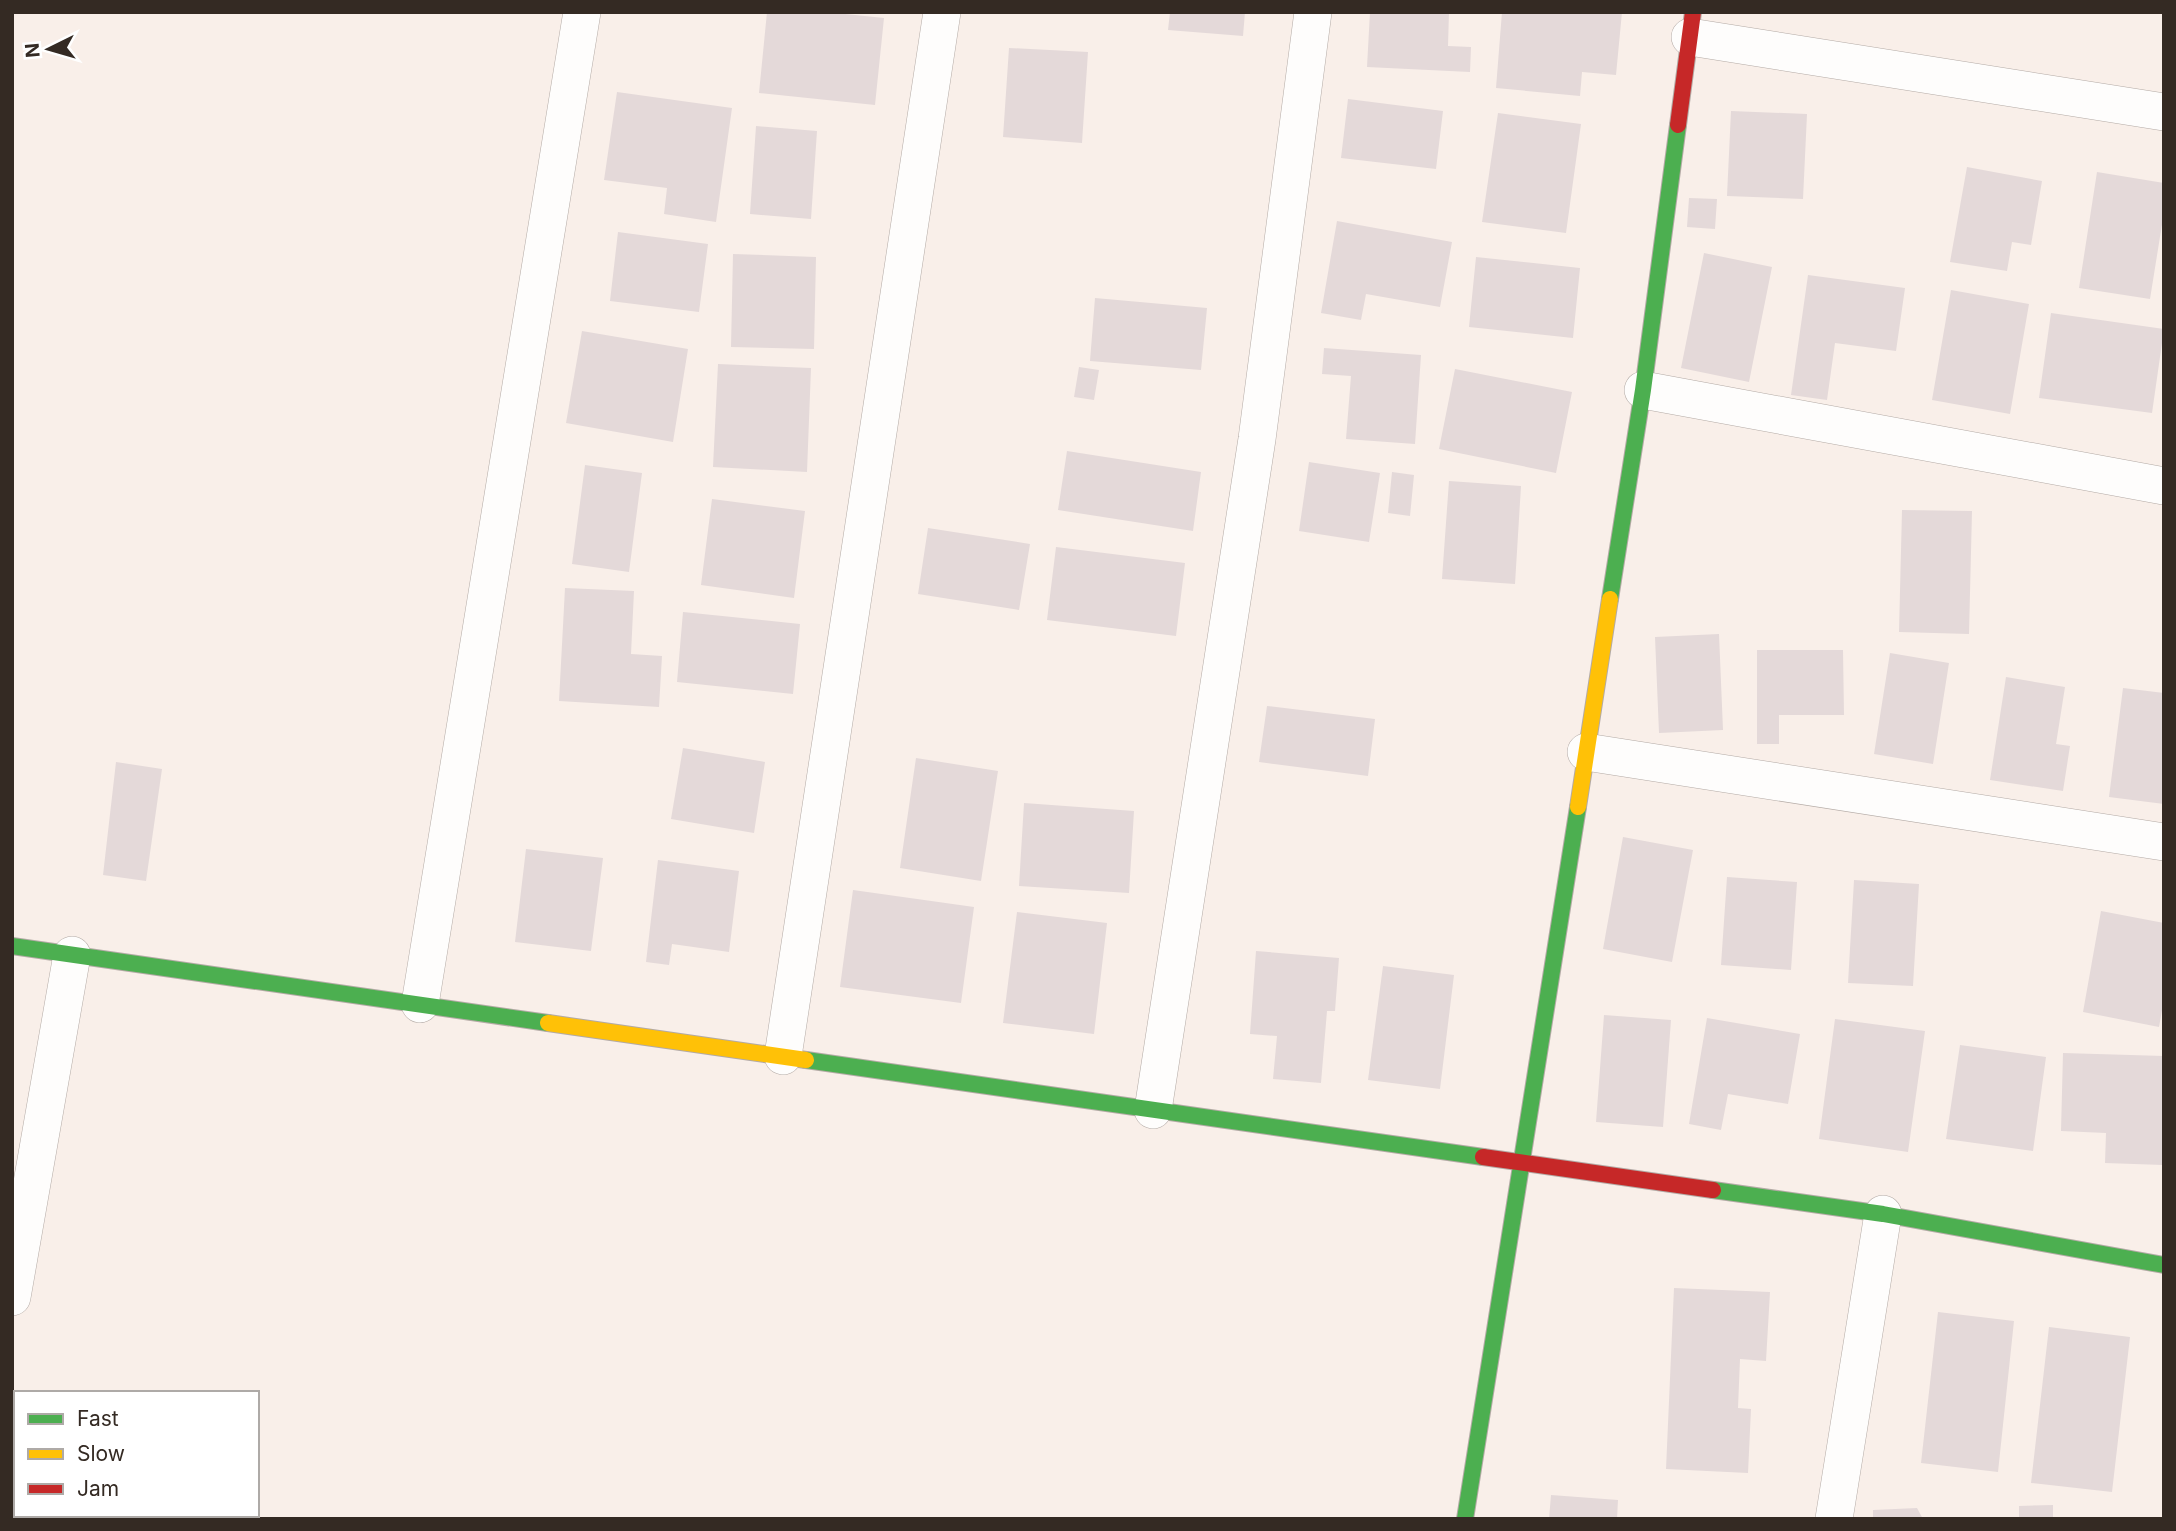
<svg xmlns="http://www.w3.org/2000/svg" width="2176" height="1531" viewBox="0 0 2176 1531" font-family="Inter,sans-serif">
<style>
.building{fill:#e4d9d9}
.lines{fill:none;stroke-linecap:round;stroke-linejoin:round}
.street-casing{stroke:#b3aaa5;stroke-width:38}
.fast-casing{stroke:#b3aaa5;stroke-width:18}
.slow-casing{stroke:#b3aaa5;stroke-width:18}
.jam-casing{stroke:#b3aaa5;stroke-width:18}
.street{stroke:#fefdfc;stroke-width:37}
.fast{stroke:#4caf50;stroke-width:16}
.slow{stroke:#ffc107;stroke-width:16}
.jam{stroke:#c62828;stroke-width:16}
</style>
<rect width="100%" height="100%" fill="#f9efe9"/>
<path class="building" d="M 767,12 L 826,12 L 884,18 L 875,105 L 759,93 Z
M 1170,12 L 1245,12 L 1243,36 L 1168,30 Z
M 1370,12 L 1449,12 L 1448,46 L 1471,47 L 1470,72 L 1367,67 Z
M 1502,12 L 1622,12 L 1616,75 L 1582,72 L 1580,96 L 1496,88 Z
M 1009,48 L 1088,52 L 1082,143 L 1003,137 Z
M 617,92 L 732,108 L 716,222 L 664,214 L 667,188 L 604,180 Z
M 1348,99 L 1443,111 L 1436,169 L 1341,158 Z
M 1731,111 L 1807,114 L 1803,199 L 1727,196 Z
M 1498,113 L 1581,124 L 1566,233 L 1482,222 Z
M 756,126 L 817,131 L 811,219 L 750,214 Z
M 1967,167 L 2042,181 L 2031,245 L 2012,242 L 2007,271 L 1950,262 Z
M 2097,172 L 2164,183 L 2164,212 L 2150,299 L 2079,288 Z
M 1689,198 L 1717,199 L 1715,229 L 1687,227 Z
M 1337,221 L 1452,242 L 1440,307 L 1366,294 L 1361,320 L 1321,313 Z
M 618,232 L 708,244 L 699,312 L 610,301 Z
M 1704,253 L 1772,267 L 1749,382 L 1681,368 Z
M 733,254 L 816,257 L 814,349 L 731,347 Z
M 1476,257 L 1580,268 L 1573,338 L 1469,327 Z
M 1808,275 L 1905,288 L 1896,351 L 1835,343 L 1827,400 L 1791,395 Z
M 1951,290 L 2029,304 L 2010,414 L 1932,400 Z
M 1095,298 L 1207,308 L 1201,370 L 1090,361 Z
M 2051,313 L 2164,329 L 2152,413 L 2039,398 Z
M 582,331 L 688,349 L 673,442 L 566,423 Z
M 1324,348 L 1421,355 L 1415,444 L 1346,439 L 1351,376 L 1322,374 Z
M 718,364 L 811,368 L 807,472 L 713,467 Z
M 1079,367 L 1099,370 L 1094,400 L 1074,397 Z
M 1455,369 L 1572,392 L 1556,473 L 1439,449 Z
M 1067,451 L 1201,472 L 1193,531 L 1058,510 Z
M 1309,462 L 1380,473 L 1369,542 L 1299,531 Z
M 585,465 L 642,473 L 629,572 L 572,564 Z
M 1392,472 L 1414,475 L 1410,516 L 1388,513 Z
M 1449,481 L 1521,486 L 1515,584 L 1442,579 Z
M 712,499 L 805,511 L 794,598 L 701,585 Z
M 1902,510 L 1972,511 L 1969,634 L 1899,632 Z
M 928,528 L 1030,544 L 1019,610 L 918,594 Z
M 1056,547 L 1185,563 L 1176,636 L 1047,620 Z
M 565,588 L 634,591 L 631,654 L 662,656 L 659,707 L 559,701 Z
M 683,612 L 800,624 L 793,694 L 677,682 Z
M 1719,634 L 1723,730 L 1659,733 L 1655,637 Z
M 1757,650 L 1843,650 L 1844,715 L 1779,715 L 1779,744 L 1757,744 Z
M 1890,653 L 1949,663 L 1933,764 L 1874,754 Z
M 2006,677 L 2065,687 L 2056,744 L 2070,746 L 2063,791 L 1990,780 Z
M 2123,688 L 2164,693 L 2164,804 L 2109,797 Z
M 1267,706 L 1375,719 L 1368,776 L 1259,762 Z
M 683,748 L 765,762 L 754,833 L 671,819 Z
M 916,758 L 998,771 L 981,881 L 900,868 Z
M 116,762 L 162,769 L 146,881 L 103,875 Z
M 1024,803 L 1134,811 L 1129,893 L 1019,886 Z
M 1623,837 L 1693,850 L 1672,962 L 1603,949 Z
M 526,849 L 603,858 L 591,951 L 515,942 Z
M 658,860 L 739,871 L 729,952 L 672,944 L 669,965 L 646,962 Z
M 1727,877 L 1797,882 L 1791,970 L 1721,965 Z
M 1854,880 L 1919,884 L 1913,986 L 1848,983 Z
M 853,890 L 974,907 L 961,1003 L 840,987 Z
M 2101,911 L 2164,923 L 2164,999 L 2159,1027 L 2083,1012 Z
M 1017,912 L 1107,923 L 1094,1034 L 1003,1023 Z
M 1256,951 L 1339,958 L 1335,1011 L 1327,1011 L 1321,1083 L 1273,1079 L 1277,1036 L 1250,1034 Z
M 1383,966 L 1454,975 L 1440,1089 L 1368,1080 Z
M 1604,1015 L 1671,1020 L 1663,1127 L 1596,1122 Z
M 1707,1018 L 1800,1034 L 1788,1104 L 1728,1094 L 1721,1130 L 1689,1124 Z
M 1835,1019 L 1925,1031 L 1908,1152 L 1819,1139 Z
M 1960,1045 L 2046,1057 L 2033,1151 L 1946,1139 Z
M 2063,1053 L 2164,1056 L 2163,1165 L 2105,1163 L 2106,1133 L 2061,1131 Z
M 1674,1288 L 1770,1292 L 1766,1361 L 1740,1359 L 1738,1408 L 1751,1409 L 1748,1473 L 1666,1469 Z
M 1938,1312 L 2014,1321 L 1998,1472 L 1921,1463 Z
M 2049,1327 L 2130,1337 L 2112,1492 L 2031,1483 Z
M 1551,1495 L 1618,1500 L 1617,1519 L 1549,1519 Z
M 2053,1505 L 2053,1519 L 2019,1519 L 2019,1506 Z
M 1917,1508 L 1923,1519 L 1873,1519 L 1873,1510 Z"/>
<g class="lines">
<defs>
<path id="street" d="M 1690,37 L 2164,112
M 1643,390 L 2164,486
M 1586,752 L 2164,842
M 420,1004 L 582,12
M 783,1056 L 942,12
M 1153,1110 L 1257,439 L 1313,12
M 12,1297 L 72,955
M 1834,1519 L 1883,1214"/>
<path id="fast" d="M 1610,599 L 1643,390 L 1678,125
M 12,946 L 548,1023
M 806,1060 L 1483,1157
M 1713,1190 L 1883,1214 L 2164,1265
M 1465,1519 L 1578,807"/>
<path id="slow" d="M 1578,807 L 1610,599
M 548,1023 L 806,1060"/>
<path id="jam" d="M 1678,125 L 1693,12
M 1483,1157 L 1713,1190"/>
</defs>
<use href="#street" class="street-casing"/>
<use href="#fast" class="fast-casing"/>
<use href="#slow" class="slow-casing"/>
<use href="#jam" class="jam-casing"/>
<use href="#street" class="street"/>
<use href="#fast" class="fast"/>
<use href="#slow" class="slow"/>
<use href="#jam" class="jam"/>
</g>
<rect width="2176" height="1531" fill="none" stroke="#342a23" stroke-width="28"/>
<rect x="14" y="1391" width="245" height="126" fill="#ffffff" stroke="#aeaaa7" stroke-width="2"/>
<rect x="28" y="1414" width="35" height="10" fill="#4caf50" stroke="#aeaaa7" stroke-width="2"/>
<text x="77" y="1426" font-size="21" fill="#342a23">Fast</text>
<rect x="28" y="1449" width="35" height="10" fill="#ffc107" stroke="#aeaaa7" stroke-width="2"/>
<text x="77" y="1461" font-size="21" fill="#342a23">Slow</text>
<rect x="28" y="1484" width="35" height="10" fill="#c62828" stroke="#aeaaa7" stroke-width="2"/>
<text x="77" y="1496" font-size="21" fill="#342a23">Jam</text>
<g transform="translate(49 49) rotate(265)" stroke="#ffffff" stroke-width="5" paint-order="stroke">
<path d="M0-5L12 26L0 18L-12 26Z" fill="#342a23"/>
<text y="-10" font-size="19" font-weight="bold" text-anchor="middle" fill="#342a23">N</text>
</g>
</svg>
